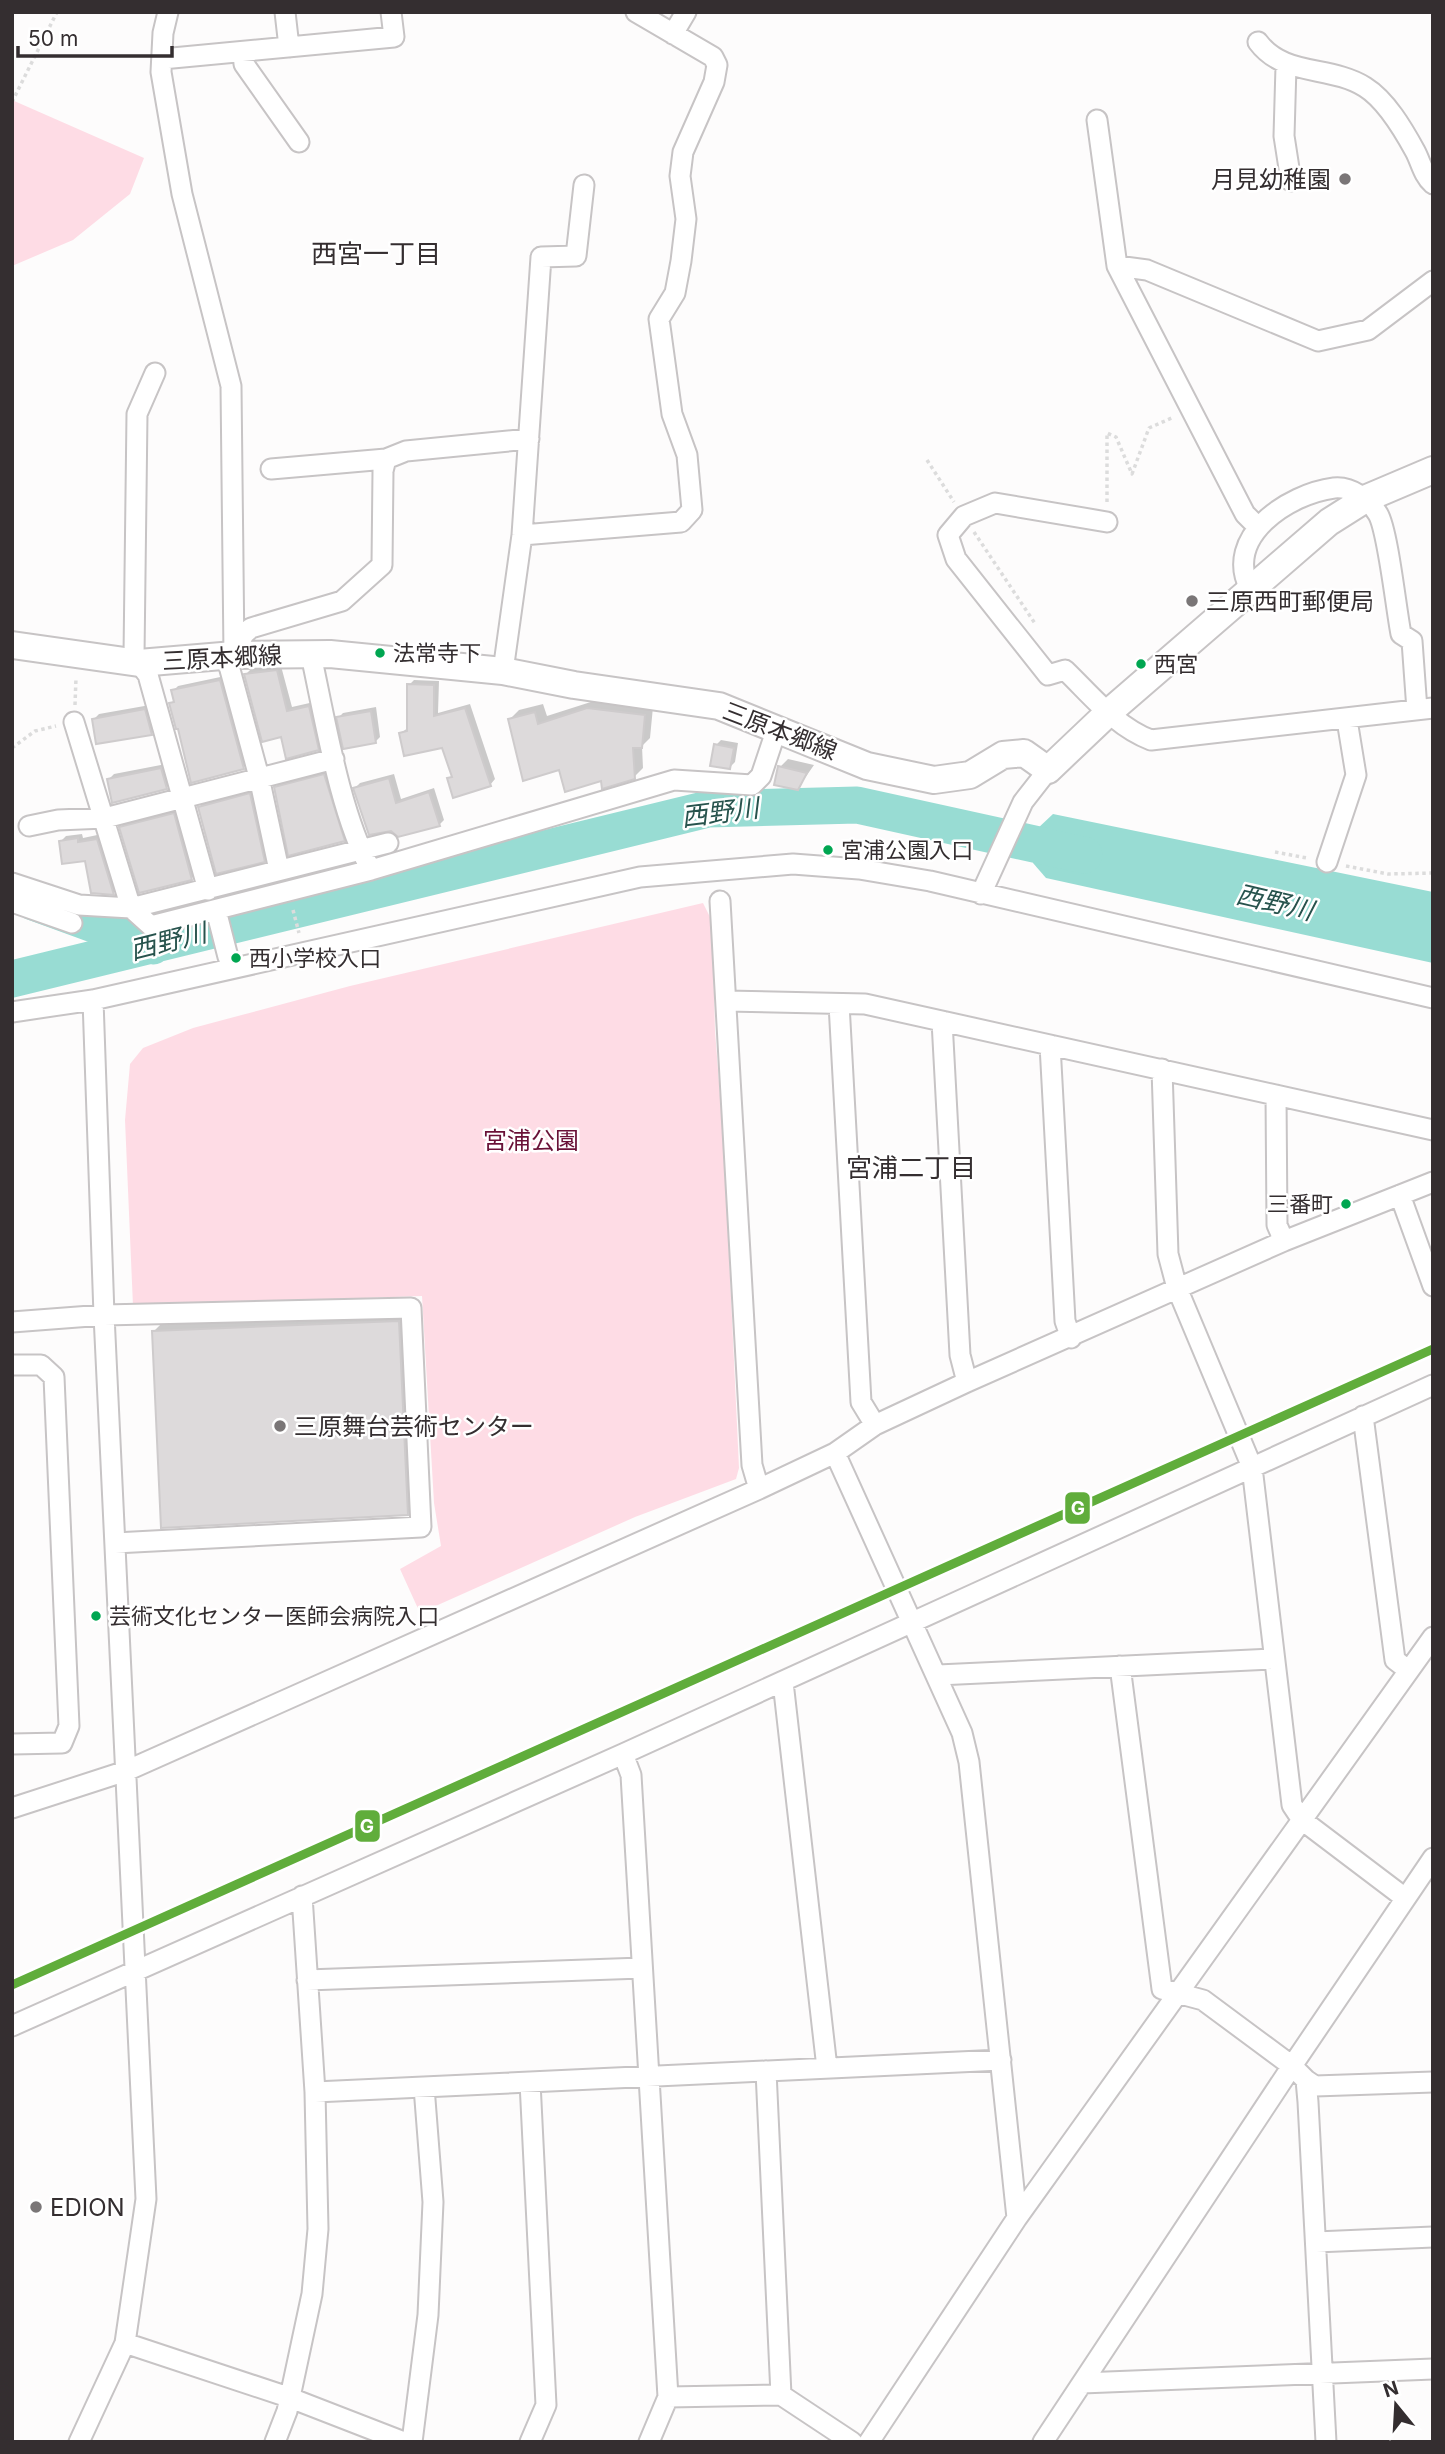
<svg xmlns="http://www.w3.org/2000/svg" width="1445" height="2454" viewBox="0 0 1445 2454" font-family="Inter,'Noto Sans JP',sans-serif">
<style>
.green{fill:#fedce5}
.water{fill:#98dcd3}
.shadow{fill:#0003}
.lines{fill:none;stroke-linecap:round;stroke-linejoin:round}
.river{stroke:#98dcd3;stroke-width:37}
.building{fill:#dddadb;stroke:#cecbcc;stroke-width:2}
.minor-casing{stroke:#c7c4c5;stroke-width:23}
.major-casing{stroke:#c7c4c5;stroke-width:30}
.path{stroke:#dcdcdc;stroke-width:3.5;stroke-dasharray:3.5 3.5;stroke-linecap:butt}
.minor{stroke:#fff;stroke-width:19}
.major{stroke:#fff;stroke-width:26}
.rail-1-casing{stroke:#fff;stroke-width:14}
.rail-1{stroke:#60ad3b;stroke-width:9}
.poi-dot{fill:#7a7677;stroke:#fff;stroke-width:2.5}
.bus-dot{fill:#00a651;stroke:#fff;stroke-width:2.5}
.labels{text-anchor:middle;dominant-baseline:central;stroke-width:5;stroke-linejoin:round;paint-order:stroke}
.bus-label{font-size:22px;fill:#342e30;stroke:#fff;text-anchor:start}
.poi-label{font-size:24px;fill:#342e30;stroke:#fff;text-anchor:start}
.street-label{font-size:24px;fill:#342e30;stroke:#fff}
.park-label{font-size:24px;fill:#691137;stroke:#fff}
.neighbourhood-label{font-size:26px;fill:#342e30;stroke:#fff}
.water-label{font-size:26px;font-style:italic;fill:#27534d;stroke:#fff}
.line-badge{stroke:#fff;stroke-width:2.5}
.badge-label{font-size:19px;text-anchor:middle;font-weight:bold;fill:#fff}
</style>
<rect width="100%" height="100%" fill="#fdfcfc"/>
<path class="green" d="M 12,100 L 144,158 L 130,194 L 73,240 L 12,266 Z
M 703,903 L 712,921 L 715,1031 L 724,1147 L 739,1468 L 736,1479 L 635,1517 L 420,1613 L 400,1569 L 441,1546 L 434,1503 L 422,1296 L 133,1306 L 125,1120 L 130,1064 L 143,1048 L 193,1028 L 350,986 Z"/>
<path class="water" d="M 1053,814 L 1433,892 L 1433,963 L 1046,878 L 1033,863 L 1036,830 Z"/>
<path class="shadow" d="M 281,666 L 292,707 L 314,702 L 323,744 L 318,749 L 282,735 L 263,740 L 246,674 L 251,669 Z
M 225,676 L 248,763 L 243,768 L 180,727 L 171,704 L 175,699 L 173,691 L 178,686 Z
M 414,680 L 439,681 L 438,713 L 470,704 L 495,779 L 490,785 L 449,779 L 453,775 L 443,746 L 401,733 L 409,727 L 409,685 Z
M 597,700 L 653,707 L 650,738 L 642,746 L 643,768 L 634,777 L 602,779 L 560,768 L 510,719 L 519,710 L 543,704 L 547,716 Z
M 150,705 L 156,728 L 151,733 L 93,720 L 99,714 Z
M 376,707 L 380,737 L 375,742 L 338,718 L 343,713 Z
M 721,740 L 738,743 L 735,762 L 730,767 L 716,745 Z
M 788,759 L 814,765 L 798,788 L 780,767 Z
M 166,764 L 171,783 L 166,788 L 109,779 L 114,774 Z
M 329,770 L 349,835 L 344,840 L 276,788 L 281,783 Z
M 394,774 L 401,799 L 434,788 L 444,820 L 439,825 L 398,835 L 386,829 L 355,788 L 360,783 Z
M 255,789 L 269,855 L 264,860 L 199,807 L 205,802 Z
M 179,809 L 197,873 L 192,878 L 140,891 L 121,828 L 126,822 Z
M 82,834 L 83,838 L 102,834 L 118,888 L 113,893 L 93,892 L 86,859 L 60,842 L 66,836 Z
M 410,1310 L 419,1503 L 407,1514 L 153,1332 L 164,1321 Z"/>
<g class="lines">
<path class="river" d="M 33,902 L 153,946
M 12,979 L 708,809 L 857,805 L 1084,855"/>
</g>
<path class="building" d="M 277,670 L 287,711 L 309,706 L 319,750 L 286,759 L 281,737 L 262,742 L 244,674 Z
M 220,680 L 244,769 L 191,783 L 178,729 L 176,729 L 169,703 L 174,702 L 171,690 Z
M 407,684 L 434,685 L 434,716 L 465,708 L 491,786 L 453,798 L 447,778 L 452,777 L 442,748 L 404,756 L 399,733 L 407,731 Z
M 587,708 L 645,715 L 642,748 L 633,748 L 635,779 L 602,789 L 601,781 L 565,792 L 559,770 L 523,781 L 508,719 L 535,712 L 538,724 Z
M 145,709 L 152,735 L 96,744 L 92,719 Z
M 371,711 L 376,743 L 343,749 L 336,717 Z
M 714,744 L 734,748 L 730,769 L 710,766 Z
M 778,766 L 807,773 L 798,790 L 774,785 Z
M 161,768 L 167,789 L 112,803 L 107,779 Z
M 324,774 L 345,841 L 288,856 L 274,787 Z
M 389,778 L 396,803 L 429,792 L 440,826 L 398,837 L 391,831 L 369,835 L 353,788 Z
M 250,793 L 265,862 L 216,874 L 198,807 Z
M 174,813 L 192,880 L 139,893 L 119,827 Z
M 78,838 L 78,842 L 97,839 L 114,895 L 91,893 L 85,861 L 62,864 L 59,841 Z
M 399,1321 L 408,1515 L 161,1528 L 152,1331 Z"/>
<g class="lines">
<defs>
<path id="minor" d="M 168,12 L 163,33 L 161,72 L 182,194 L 231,386 L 234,655
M 285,12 L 289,47
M 673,34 L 686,12
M 1258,42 C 1284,77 1330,65 1365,87 C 1386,100 1403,129 1415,151 C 1421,162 1423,175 1433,184
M 243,52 L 244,64 L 299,142
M 162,59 L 394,37 L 391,12
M 1286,66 L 1284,136 L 1291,181
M 1097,120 L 1117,266 L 1245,514 L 1257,526
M 1117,266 L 1147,270 L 1318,341 L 1368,330 L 1433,281
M 155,373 L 137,414 L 134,656 L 148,675 L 208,890
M 271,469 L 386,459 L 406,451 L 529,439
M 1107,522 L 995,503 L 964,516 L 948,535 L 956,559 L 1048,675 L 1065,670 C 1091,695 1116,727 1151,740 L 1433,708
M 522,535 L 681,522 L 692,510 L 687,455 L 672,414 L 659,319 L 675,293 L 681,261 L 686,219 L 680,176 L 683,152 L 714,82 L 717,65 L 713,57 L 636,12
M 1250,589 C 1223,537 1288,494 1334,488 C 1351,486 1370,500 1378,514 C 1388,531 1396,609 1401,634 L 1412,641 L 1417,710
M 311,655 C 325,719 340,814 371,870 L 674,780 L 752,785 L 761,776 L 777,728
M 503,671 L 522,535 L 541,257 L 576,256 L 584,185
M 74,722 L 131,908 L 151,926 L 371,870
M 29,826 L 58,820 L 105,818 L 334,759
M 1327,862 L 1356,775 L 1347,720
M 279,870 L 259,777 L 229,666 L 244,634 L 251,628 L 342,601 L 382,565 L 383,471 L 386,459
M 12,883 L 79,905 L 131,908 L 388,843
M 981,894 L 1023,802 L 1048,770
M 720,901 L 752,1465 L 759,1489
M 12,902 L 72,923
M 216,910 L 228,957
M 726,1001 L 865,1004 L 1433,1130
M 839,1004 L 861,1402 L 875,1425
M 12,1012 L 93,1000 L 640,877 L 793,864 L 859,869 L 930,881 L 1433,998
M 942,1021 L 960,1355 L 967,1382
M 1050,1045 L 1065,1321 L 1071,1338
M 1162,1069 L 1168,1254 L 1177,1288 L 1252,1467 L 1292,1805 L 1302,1820 L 1405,1898
M 1276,1095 L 1277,1225 L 1284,1241
M 1400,1195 L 1433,1286
M 12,1322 L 104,1315 L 411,1308 L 421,1527 L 115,1543
M 12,1365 L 41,1365 L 54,1377 L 69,1726 L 62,1743 L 12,1744
M 1363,1416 L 1395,1660 L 1408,1670
M 835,1453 L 962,1733 L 969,1762 L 1017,2218
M 938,1675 L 1274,1659
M 783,1682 L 827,2068
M 623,1754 L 631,1775 L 668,2397 L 649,2442
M 12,1808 L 126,1771 L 759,1489 L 835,1453 L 875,1425 L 967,1382 L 1284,1241 L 1433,1182
M 307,1980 L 642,1968
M 12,2026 L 623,1754 L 1433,1385
M 766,2071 L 781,2395
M 1306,2080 L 1315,2086 L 1433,2082
M 530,2082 L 546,2405 L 530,2442
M 315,2092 L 1001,2060
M 1316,2242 L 1433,2237
M 125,2343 L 288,2397 L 404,2442
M 1082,2383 L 1433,2369
M 668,2397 L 781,2395 L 852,2442
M 79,2442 L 125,2343 L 146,2199 L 104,1315 L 93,1000
M 275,2442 L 287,2411 L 312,2294 L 318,2229 L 315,2092 L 302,1896
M 412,2442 L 428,2315 L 433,2202 L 424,2087
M 869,2442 L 1017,2218 L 1433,1637
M 1043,2442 L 1292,2066 L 1203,2000 L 1162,1989 L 1120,1666
M 1326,2442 L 1308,2102 L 1306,2080 L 1292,2066 L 1433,1858"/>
<path id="major" d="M 12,645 L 139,663 L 234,655 L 330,654 L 503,671 L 574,685 L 719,706 L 867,766 L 934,780 L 970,775 L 1003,755 L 1024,753 L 1048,770 L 1108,713 L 1329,522 L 1367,498 L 1433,470"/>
</defs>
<use href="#minor" class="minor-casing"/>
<use href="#major" class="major-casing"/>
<path class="path" d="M 12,102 L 57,12
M 927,460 L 954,502
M 1107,502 L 1107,433 L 1116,437 L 1132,474 L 1149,428 L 1174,417
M 974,532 L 1036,625
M 75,705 L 76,678
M 12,748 L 35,731 L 56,726
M 1275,852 L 1307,858
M 1346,866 L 1388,874 L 1433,873
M 293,910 L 299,933"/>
<use href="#minor" class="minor"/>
<use href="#major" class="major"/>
<defs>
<path id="rail-1" d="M 12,1985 L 1433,1349"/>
</defs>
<use href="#rail-1" class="rail-1-casing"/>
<use href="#rail-1" class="rail-1"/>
</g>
<g class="poi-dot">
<circle cx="1345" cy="179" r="7"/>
<circle cx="1192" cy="601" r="7"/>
<circle cx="280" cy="1426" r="7"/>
<circle cx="36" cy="2207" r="7"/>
</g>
<g class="bus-dot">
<circle cx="380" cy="653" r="6"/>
<circle cx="1141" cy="664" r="6"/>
<circle cx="828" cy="850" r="6"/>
<circle cx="236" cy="958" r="6"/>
<circle cx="1346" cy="1204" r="6"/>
<circle cx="96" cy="1616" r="6"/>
</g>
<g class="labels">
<g class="bus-label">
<text x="393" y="653">法常寺下</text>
<text x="1154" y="664">西宮</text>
<text x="841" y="850">宮浦公園入口</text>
<text x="249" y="958">西小学校入口</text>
<text x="1333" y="1204" text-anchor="end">三番町</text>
<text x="109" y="1616">芸術文化センター医師会病院入口</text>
</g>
<g class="poi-label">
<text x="1331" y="179" text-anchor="end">月見幼稚園</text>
<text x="1206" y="601">三原西町郵便局</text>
<text x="294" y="1426">三原舞台芸術センター</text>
<text x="50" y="2207">EDION</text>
</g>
<g class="street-label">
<text transform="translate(222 658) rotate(-3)">三原本郷線</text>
<text transform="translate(780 731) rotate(21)">三原本郷線</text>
</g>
<g class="park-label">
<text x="531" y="1140">宮浦公園</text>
</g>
<g class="neighbourhood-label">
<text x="376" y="253">西宮一丁目</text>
<text x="911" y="1167">宮浦二丁目</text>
</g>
<g class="water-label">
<text transform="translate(720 812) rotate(-7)">西野川</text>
<text transform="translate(1275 902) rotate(13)">西野川</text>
<text transform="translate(168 941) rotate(-14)">西野川</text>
</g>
</g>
<g class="line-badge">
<rect x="1064" y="1491" width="27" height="34" rx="7" fill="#60ad3b"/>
<rect x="354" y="1809" width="27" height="34" rx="7" fill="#60ad3b"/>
</g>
<g class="badge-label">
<text x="1078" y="1515">G</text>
<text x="367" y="1833">G</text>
</g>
<rect width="1445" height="2454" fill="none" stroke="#342e30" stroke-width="28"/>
<g transform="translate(1396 2405) rotate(342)" stroke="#ffffff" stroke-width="5" paint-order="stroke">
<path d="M0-5L12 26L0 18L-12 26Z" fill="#342e30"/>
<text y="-10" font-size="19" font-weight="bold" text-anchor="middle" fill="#342e30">N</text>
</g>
<path d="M18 46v10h154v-10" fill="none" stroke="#342e30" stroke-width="3.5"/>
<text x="28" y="46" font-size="21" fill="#342e30" stroke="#ffffff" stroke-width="5" paint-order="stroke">50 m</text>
</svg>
